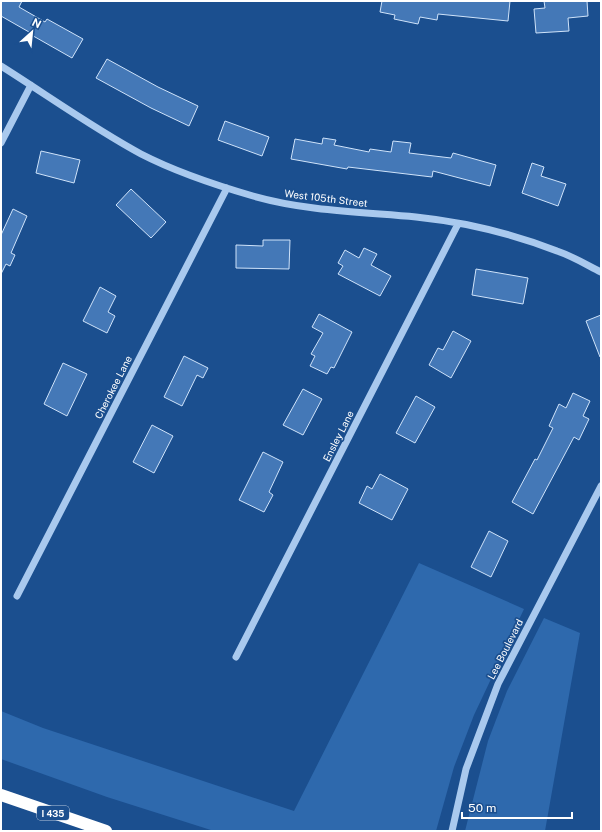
<svg xmlns="http://www.w3.org/2000/svg" width="602" height="832" viewBox="0 0 602 832" font-family="'Public Sans',sans-serif">
<style>
.green{fill:#2e69ad}
.building{fill:#4478b7;stroke:#cfe3fa}
.lines{fill:none;stroke-linecap:round;stroke-linejoin:round}
.minor{stroke:#a9c9ee;stroke-width:7}
.highway{stroke:#fff;stroke-width:12}
.labels{text-anchor:middle;dominant-baseline:central;stroke-width:3.5;stroke-linejoin:round;paint-order:stroke}
.shield{fill:#1b4f8f;stroke:#bbcadd;stroke-width:1}
.shield-label{font-size:9px;font-weight:bold;fill:#fff}
.street-label{font-size:10px;fill:#fff;stroke:#1b4f8f}
</style>
<rect width="100%" height="100%" fill="#1b4f8f"/>
<path class="green" d="M 419,563 L 524,609 L 474,715 L 454,767 L 436,831 L 214,831 L 107,797 L 1,759 L 1,711 L 43,728 L 294,811 Z
M 544,618 L 580,633 L 545,831 L 465,831 L 488,741 L 507,691 Z"/>
<path class="building" d="M 1,1 L 22,1 L 19,7 L 45,22 L 47,19 L 83,39 L 72,58 L 28,33 L 29,32 L 1,16 Z
M 382,1 L 510,1 L 508,21 L 438,14 L 437,20 L 420,17 L 418,24 L 394,19 L 395,15 L 380,12 Z
M 544,1 L 587,1 L 588,16 L 568,18 L 569,31 L 536,33 L 534,9 L 545,8 Z
M 107,59 L 158,87 L 198,106 L 189,126 L 151,108 L 96,78 Z
M 225,121 L 269,137 L 262,156 L 218,140 Z
M 323,138 L 336,140 L 334,145 L 369,152 L 370,149 L 391,152 L 393,141 L 411,143 L 409,153 L 451,158 L 453,153 L 496,165 L 490,186 L 433,171 L 432,177 L 348,167 L 347,169 L 291,159 L 295,139 L 322,144 Z
M 41,151 L 80,160 L 74,183 L 36,173 Z
M 532,163 L 544,167 L 541,176 L 566,184 L 558,206 L 522,193 Z
M 131,189 L 166,222 L 151,238 L 116,205 Z
M 13,209 L 27,216 L 11,253 L 15,255 L 10,266 L 6,264 L 1,274 L 1,235 Z
M 263,240 L 290,240 L 289,269 L 236,268 L 236,245 L 263,246 Z
M 364,248 L 377,254 L 371,265 L 391,276 L 380,296 L 338,274 L 343,266 L 338,263 L 345,250 L 359,258 Z
M 476,269 L 528,278 L 523,304 L 472,295 Z
M 100,287 L 116,296 L 108,312 L 115,316 L 107,333 L 83,321 Z
M 319,314 L 352,332 L 334,368 L 331,367 L 327,374 L 310,366 L 315,356 L 311,354 L 323,333 L 312,327 Z
M 601,315 L 601,357 L 600,357 L 586,321 Z
M 453,331 L 471,341 L 451,378 L 429,365 L 438,348 L 443,350 Z
M 184,356 L 208,368 L 203,378 L 197,375 L 182,406 L 164,397 Z
M 63,363 L 87,374 L 67,416 L 44,404 Z
M 303,389 L 322,399 L 303,435 L 283,425 Z
M 573,393 L 590,401 L 583,416 L 589,419 L 579,440 L 574,437 L 533,514 L 512,502 L 535,459 L 537,460 L 553,428 L 549,426 L 559,404 L 566,408 Z
M 416,396 L 435,407 L 415,443 L 396,433 Z
M 152,425 L 173,436 L 154,473 L 133,462 Z
M 263,452 L 283,462 L 269,492 L 273,495 L 264,512 L 239,500 Z
M 380,474 L 408,489 L 392,520 L 359,503 L 367,486 L 372,489 Z
M 489,531 L 508,541 L 491,577 L 471,567 Z"/>
<g class="lines">
<path class="minor" d="M 1,66 C 47,95 93,128 141,154 C 176,172 215,185 253,196 C 306,211 361,212 416,217 C 464,222 513,234 557,251 C 572,256 587,265 601,272
M 1,143 L 31,85
M 17,596 L 227,188
M 236,657 L 458,224
M 452,831 L 466,769 L 498,684 L 601,486"/>
<path class="highway" d="M 1,795 L 106,831"/>
</g>
<g class="labels">
<rect class="shield" x="37" y="806" width="32" height="14" rx="3"/>
<g class="shield-label">
<text x="53" y="813">I 435</text>
</g>
<g class="street-label">
<text transform="translate(326 198) rotate(7)">West 105th Street</text>
<text transform="translate(113 387) rotate(-63)">Cherokee Lane</text>
<text transform="translate(338 436) rotate(-63)">Ensley Lane</text>
<text transform="translate(505 649) rotate(-63)">Lee Boulevard</text>
</g>
</g>
<rect width="602" height="832" fill="none" stroke="#ffffff" stroke-width="4"/>
<g transform="translate(32 32) rotate(27)" stroke="#1b4f8f" stroke-width="3" paint-order="stroke">
<path d="M0-3L7 15L0 10L-7 15Z" fill="#ffffff"/>
<text y="-6" font-size="11" font-weight="bold" text-anchor="middle" fill="#ffffff">N</text>
</g>
<path d="M462 812v6h110v-6" fill="none" stroke="#ffffff" stroke-width="2"/>
<text x="468" y="812" font-size="12" fill="#ffffff" stroke="#1b4f8f" stroke-width="3" paint-order="stroke">50 m</text>
</svg>
